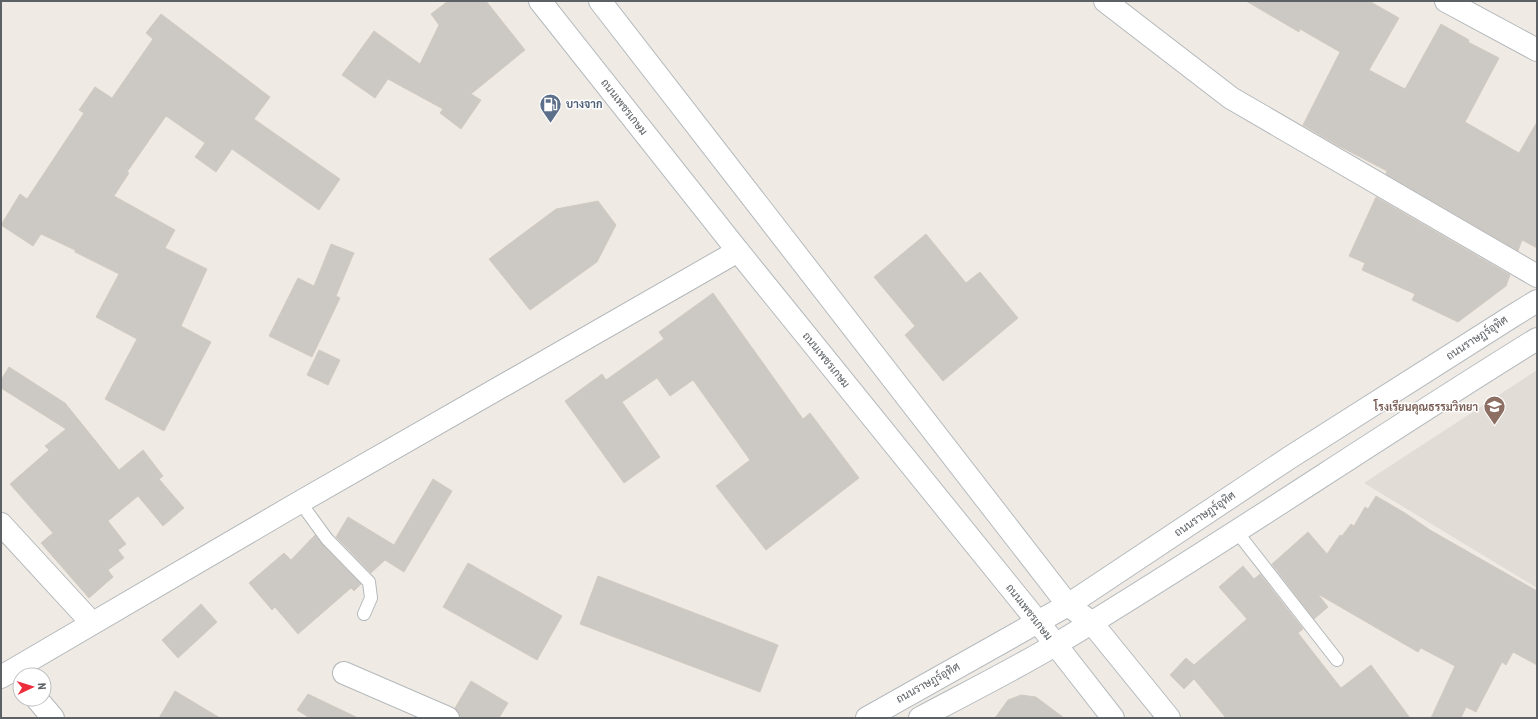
<svg xmlns="http://www.w3.org/2000/svg" width="1538" height="719" viewBox="0 0 1538 719" font-family="'Roboto Condensed',Sarabun,sans-serif">
<style>
.education{fill:#e1dcd5}
.building{fill:#ccc8c3;stroke:#d3cbc2}
.lines{fill:none;stroke-linecap:round;stroke-linejoin:round}
.lane-casing{stroke:#b4b8bb;stroke-width:14}
.street-casing{stroke:#b4b8bb;stroke-width:24}
.secondary-casing{stroke:#b5babe;stroke-width:24}
.lane{stroke:#fff;stroke-width:12}
.street{stroke:#fff;stroke-width:22}
.secondary{stroke:#fff;stroke-width:22}
.labels{text-anchor:middle;dominant-baseline:central;stroke-width:3;stroke-linejoin:round;paint-order:stroke}
.service-label{font-size:11px;font-weight:bold;fill:#4e5e75;stroke:#fff;text-anchor:start}
.street-label{font-size:11px;fill:#5c6165;stroke:#fff}
.education-label{font-size:11px;font-weight:bold;fill:#785e54;stroke:#fff;text-anchor:end}
</style>
<rect width="100%" height="100%" fill="#efebe4"/>
<path class="education" d="M 1537,370 L 1537,588 L 1364,483 Z"/>
<path class="building" d="M 448,1 L 486,1 L 525,50 L 471,94 L 481,100 L 461,129 L 440,113 L 443,109 L 388,79 L 375,98 L 342,75 L 374,31 L 420,64 L 439,25 L 431,14 Z
M 1246,1 L 1369,1 L 1399,18 L 1369,70 L 1405,89 L 1441,24 L 1469,40 L 1468,42 L 1499,58 L 1465,122 L 1519,153 L 1537,122 L 1537,248 L 1522,240 L 1518,251 L 1386,174 L 1387,171 L 1337,145 L 1303,125 L 1340,52 L 1300,29 L 1299,32 Z
M 161,14 L 270,97 L 254,119 L 340,179 L 319,210 L 232,149 L 216,172 L 195,157 L 205,143 L 166,116 L 127,172 L 129,173 L 114,196 L 175,230 L 165,248 L 207,269 L 181,326 L 211,342 L 164,431 L 105,399 L 137,339 L 96,317 L 119,274 L 75,252 L 75,250 L 41,234 L 33,246 L 1,225 L 20,194 L 27,199 L 84,113 L 79,110 L 95,87 L 112,98 L 153,39 L 146,33 Z
M 1376,197 L 1510,275 L 1506,286 L 1458,322 L 1412,300 L 1415,294 L 1362,270 L 1365,263 L 1349,256 Z
M 598,201 L 616,225 L 597,262 L 530,310 L 489,259 L 556,209 Z
M 926,234 L 966,283 L 980,272 L 1018,318 L 943,381 L 905,335 L 915,326 L 874,277 Z
M 331,244 L 354,253 L 336,296 L 340,298 L 312,357 L 269,336 L 298,278 L 314,286 Z
M 713,293 L 803,419 L 810,413 L 859,478 L 766,550 L 716,486 L 750,460 L 693,380 L 670,396 L 657,378 L 622,402 L 660,457 L 624,483 L 565,401 L 602,374 L 606,380 L 664,339 L 659,332 Z
M 319,350 L 340,360 L 328,385 L 307,375 Z
M 9,367 L 65,403 L 119,470 L 143,450 L 163,476 L 159,479 L 184,508 L 163,526 L 138,496 L 108,521 L 126,544 L 118,550 L 124,558 L 108,570 L 113,577 L 89,598 L 41,543 L 53,533 L 10,484 L 49,450 L 45,446 L 66,429 L 1,388 L 1,380 Z
M 433,479 L 452,491 L 404,572 L 385,560 L 386,559 L 371,573 L 336,537 L 348,517 L 394,545 Z
M 1376,496 L 1405,513 L 1430,530 L 1537,591 L 1537,665 L 1513,652 L 1506,665 L 1502,662 L 1476,712 L 1466,707 L 1461,718 L 1431,718 L 1455,666 L 1421,648 L 1418,652 L 1318,594 L 1328,607 L 1314,619 L 1272,564 L 1308,532 L 1327,554 L 1340,535 L 1342,536 L 1351,524 L 1354,526 L 1365,507 L 1368,509 Z
M 315,535 L 322,544 L 361,584 L 354,591 L 351,588 L 298,634 L 275,607 L 272,610 L 249,583 L 284,553 L 291,560 Z
M 468,563 L 562,616 L 537,660 L 443,607 Z
M 1243,566 L 1254,579 L 1260,574 L 1303,629 L 1298,633 L 1341,688 L 1371,665 L 1410,718 L 1226,718 L 1194,679 L 1184,689 L 1170,675 L 1186,658 L 1194,665 L 1247,619 L 1219,587 Z
M 598,576 L 778,645 L 760,692 L 580,624 Z
M 201,604 L 217,622 L 178,658 L 162,640 Z
M 471,681 L 508,703 L 499,718 L 460,718 L 458,711 L 455,708 Z
M 175,691 L 220,718 L 159,718 Z
M 308,694 L 358,718 L 310,718 L 297,710 Z
M 1021,695 L 1036,697 L 1064,718 L 995,718 L 1008,700 Z"/>
<g class="lines">
<defs>
<path id="lane" d="M 300,502 L 327,539 L 369,582 L 371,598 L 364,614
M 1237,532 L 1337,660"/>
<path id="street" d="M 1105,1 L 1231,98 L 1537,276
M 1446,1 L 1537,50
M 1,524 L 92,623
M 344,673 L 448,718
M 1,677 L 300,502 L 738,251
M 37,699 L 53,718"/>
<path id="secondary" d="M 540,1 L 738,251 L 1038,622 L 1113,718
M 600,1 L 1068,605 L 1091,622 L 1169,718
M 867,718 L 1068,605 L 1289,458 L 1511,317 L 1537,301
M 920,718 C 965,694 1011,671 1055,645 C 1218,547 1375,439 1537,339"/>
</defs>
<use href="#lane" class="lane-casing"/>
<use href="#street" class="street-casing"/>
<use href="#secondary" class="secondary-casing"/>
<use href="#lane" class="lane"/>
<use href="#street" class="street"/>
<use href="#secondary" class="secondary"/>
</g>
<defs>
<symbol id="fuel-pin" viewBox="-11 -11 22 30"><path d="M0 17L-7.5 6A9.5 9.5 0 1 1 7.5 6Z" fill="#5c6f8a" stroke="#fff"/><path d="M-5.5-6h7V0h2V4h1.3V-2.5L3-4.5l.8-.8L6-3V5H2.5V1h-1V6h-7ZM-4.2-4.7v3.2H.2V-4.7Z" fill="#fff"/></symbol>
<symbol id="school-pin" viewBox="-11 -11 22 30"><path d="M0 17L-7.5 6A9.5 9.5 0 1 1 7.5 6Z" fill="#8d6e63" stroke="#fff"/><path d="M0-5L7-2L0 1L-7-2ZM-4 1L0 2.5L4 1V4Q0 6-4 4Z" fill="#fff"/></symbol>
</defs>
<g fill-rule="evenodd">
<use href="#fuel-pin" x="538" y="92" width="25" height="34"/>
<use href="#school-pin" x="1482" y="394" width="25" height="34"/>
</g>
<g class="labels">
<g class="service-label">
<text x="566" y="104">บางจาก</text>
</g>
<g class="street-label">
<text transform="translate(624 107) rotate(52)">ถนนเพชรเกษม</text>
<text transform="translate(1477 338) rotate(-33)">ถนนราษฏร์อุทิศ</text>
<text transform="translate(826 360) rotate(51)">ถนนเพชรเกษม</text>
<text transform="translate(1205 514) rotate(-34)">ถนนราษฏร์อุทิศ</text>
<text transform="translate(1029 612) rotate(52)">ถนนเพชรเกษม</text>
<text transform="translate(928 683) rotate(-29)">ถนนราษฏร์อุทิศ</text>
</g>
<g class="education-label">
<text x="1478" y="407">โรงเรียนคุณธรรมวิทยา</text>
</g>
</g>
<rect width="1538" height="719" fill="none" stroke="#5c6165" stroke-width="4"/>
<g transform="translate(32 687) rotate(86)"><circle r="19" fill="#ffffff" stroke="#bec0c1"/>
<path d="M0-3L7 15L0 10L-7 15Z" fill="#ec2d3c"/>
<text y="-6" font-size="11" font-weight="bold" text-anchor="middle" fill="#5c6165">N</text>
</g>
</svg>
